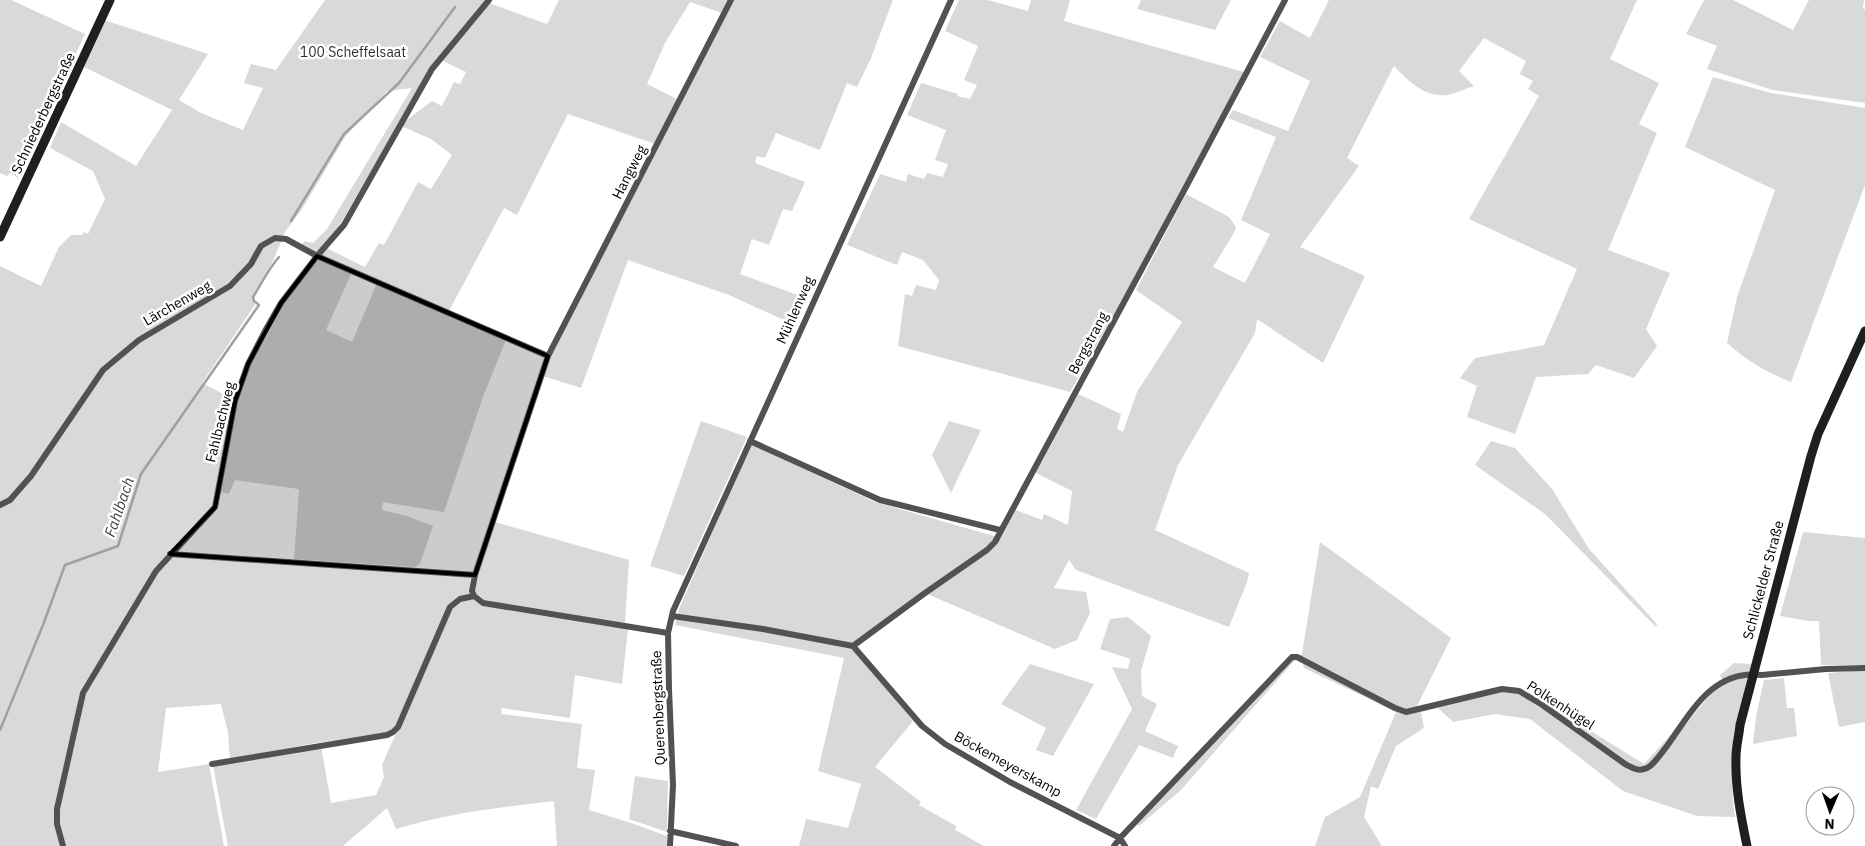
<svg xmlns="http://www.w3.org/2000/svg" width="1865" height="846" viewBox="0 0 1865 846" font-family="'IBM Plex Sans',sans-serif">
<style>
.green{fill:#d9d9d9}
.lines{fill:none;stroke-linecap:round;stroke-linejoin:round}
.stream{stroke:#a0a0a0;stroke-width:2.5}
.street{stroke:#525252;stroke-width:6}
.secondary{stroke:#1f1f1f;stroke-width:9}
.marked{fill:#000;fill-opacity:0.2;stroke:#000;stroke-width:4;stroke-linejoin:round}
.labels{text-anchor:middle;dominant-baseline:central;stroke-width:5;stroke-linejoin:round;paint-order:stroke}
.park-label{font-size:14px;fill:#303030;stroke:#fff}
.street-label{font-size:14px;fill:#000;stroke:#fff}
.water-label{font-size:15px;font-style:italic;fill:#414141;stroke:#fff}
</style>
<rect width="100%" height="100%" fill="#fff"/>
<path class="green" d="M 0,0 L 11,0 L 85,34 L 18,178 L 10,173 L 7,176 L 0,173 Z
M 325,0 L 486,0 L 431,68 L 334,235 L 316,254 L 301,245 L 305,241 L 313,243 L 327,229 L 412,88 L 387,91 L 345,137 L 302,209 L 285,232 L 270,268 L 252,296 L 255,305 L 202,383 L 233,399 L 213,505 L 169,553 L 80,693 L 55,808 L 62,846 L 0,846 L 0,508 L 18,496 L 32,478 L 29,476 L 9,498 L 0,503 L 0,266 L 41,286 L 59,247 L 71,235 L 82,235 L 84,232 L 88,234 L 105,199 L 93,171 L 50,148 L 61,122 L 136,166 L 172,110 L 84,67 L 30,183 L 29,182 L 104,20 L 208,54 L 179,100 L 201,113 L 243,130 L 263,88 L 244,83 L 251,64 L 276,70 Z
M 559,0 L 729,0 L 722,13 L 690,2 L 665,43 L 647,84 L 681,101 L 734,0 L 893,0 L 871,58 L 857,87 L 847,83 L 820,150 L 776,133 L 765,158 L 757,156 L 755,163 L 805,182 L 792,211 L 783,209 L 769,245 L 752,239 L 740,274 L 806,298 L 795,325 L 729,295 L 628,260 L 581,388 L 543,376 L 550,357 L 655,144 L 568,114 L 517,215 L 504,208 L 449,311 L 506,340 L 484,394 L 444,512 L 383,502 L 382,510 L 407,516 L 433,526 L 420,564 L 415,567 L 294,559 L 299,489 L 235,480 L 229,494 L 220,492 L 237,404 L 249,365 L 283,304 L 317,257 L 352,272 L 326,330 L 352,342 L 377,283 L 319,255 L 326,248 L 365,267 L 379,243 L 384,245 L 418,182 L 431,189 L 452,155 L 431,139 L 401,126 L 404,122 L 432,101 L 442,106 L 454,82 L 460,84 L 466,72 L 441,60 L 489,3 L 547,24 Z
M 959,0 L 987,0 L 1028,11 L 1031,0 L 1070,0 L 1064,21 L 1244,72 L 1129,288 L 1070,392 L 898,346 L 905,294 L 912,296 L 916,285 L 936,290 L 939,280 L 923,260 L 902,252 L 897,265 L 847,245 L 880,174 L 906,182 L 908,174 L 924,179 L 927,173 L 943,177 L 948,164 L 935,160 L 946,130 L 907,115 L 921,83 L 958,94 L 957,96 L 970,99 L 977,85 L 964,80 L 978,46 L 945,31 Z
M 1141,0 L 1231,0 L 1215,30 L 1137,9 Z
M 1329,0 L 1637,0 L 1610,59 L 1659,83 L 1639,124 L 1657,133 L 1608,250 L 1670,273 L 1646,329 L 1657,346 L 1634,378 L 1596,365 L 1588,374 L 1536,377 L 1515,434 L 1467,417 L 1477,386 L 1460,378 L 1475,358 L 1544,345 L 1577,269 L 1469,219 L 1539,96 L 1528,89 L 1533,81 L 1520,74 L 1526,61 L 1484,38 L 1459,71 L 1474,86 C 1467,88 1459,92 1452,94 C 1427,100 1409,82 1394,66 L 1347,158 L 1359,166 L 1300,247 L 1365,276 L 1323,363 L 1257,319 L 1255,333 L 1178,465 L 1155,530 L 1249,573 L 1247,582 L 1229,627 L 1076,570 L 1069,560 L 1054,588 L 1086,592 L 1090,613 L 1077,640 L 1055,649 L 925,593 L 853,649 L 913,721 L 875,767 L 921,802 L 919,805 L 956,826 L 955,830 L 984,846 L 799,846 L 806,819 L 848,828 L 861,784 L 818,771 L 844,658 L 675,625 L 679,609 L 751,444 L 875,502 L 1001,538 L 1016,510 L 1042,520 L 1044,514 L 1068,525 L 1072,491 L 1034,472 L 1043,460 L 1078,394 L 1121,414 L 1117,429 L 1123,432 L 1137,392 L 1182,322 L 1136,290 L 1186,194 L 1229,217 L 1236,227 L 1234,233 L 1213,267 L 1245,283 L 1270,234 L 1241,220 L 1276,137 L 1228,118 L 1233,110 L 1288,131 L 1310,81 L 1260,57 L 1280,21 L 1310,38 Z
M 1704,0 L 1733,0 L 1793,30 L 1809,0 L 1864,0 L 1863,8 L 1865,10 L 1865,103 L 1773,90 L 1707,69 L 1717,46 L 1686,34 Z
M 1713,77 L 1771,93 L 1865,108 L 1865,185 L 1791,382 C 1767,373 1746,360 1727,343 L 1737,297 L 1775,190 L 1685,147 Z
M 701,421 L 747,437 L 684,576 L 650,566 Z
M 949,421 L 981,430 L 951,493 L 932,455 Z
M 1491,441 L 1515,448 L 1552,489 L 1589,549 L 1657,624 L 1656,627 L 1545,514 L 1475,465 Z
M 495,522 L 629,560 L 625,623 L 483,602 L 475,595 C 476,570 487,546 495,522 Z
M 1803,532 L 1865,538 L 1865,665 L 1821,665 L 1819,621 L 1808,621 L 1780,616 Z
M 1320,542 L 1451,638 L 1416,708 C 1451,702 1485,682 1521,688 L 1644,764 L 1676,729 L 1682,729 L 1722,680 L 1720,675 L 1734,663 L 1751,664 C 1739,715 1727,764 1735,817 L 1697,816 L 1623,791 L 1530,719 L 1495,714 L 1453,722 L 1438,708 L 1421,712 L 1424,728 L 1396,746 L 1378,789 L 1371,786 L 1364,817 L 1382,846 L 1315,846 L 1325,817 L 1360,797 L 1396,712 L 1304,668 L 1302,661 L 1296,659 L 1181,790 L 1139,826 L 1135,824 L 1292,659 L 1302,654 Z
M 171,556 L 471,576 L 469,591 L 470,595 L 451,602 L 395,726 L 386,733 L 315,743 L 230,759 L 228,733 L 221,704 L 166,708 L 158,772 L 209,764 L 224,846 L 66,846 L 60,824 L 59,812 L 85,694 L 157,573 Z
M 473,597 L 482,604 L 628,629 L 622,684 L 575,675 L 570,718 L 502,708 L 501,714 L 582,724 L 577,768 L 595,770 L 589,810 L 628,822 L 667,836 L 667,846 L 557,846 L 554,801 C 501,807 448,813 396,829 L 387,808 L 343,846 L 228,846 L 213,766 L 321,746 L 331,803 L 376,795 L 384,777 L 382,765 L 451,608 L 454,603 Z
M 1128,617 L 1151,636 L 1141,671 L 1142,696 L 1157,704 L 1145,731 L 1178,746 L 1173,758 L 1139,745 L 1096,819 L 1076,810 L 1132,709 L 1112,667 L 1128,669 L 1130,659 L 1100,649 L 1110,619 Z
M 1030,664 L 1094,684 L 1053,756 L 1036,750 L 1046,728 L 1001,704 Z
M 1865,670 L 1865,722 L 1839,727 L 1828,673 Z
M 1784,678 L 1787,708 L 1794,708 L 1797,736 L 1753,744 L 1756,717 L 1764,680 Z
M 635,776 L 668,781 L 667,832 L 629,819 Z"/>
<g class="lines">
<path class="stream" d="M 291,221 L 344,134 L 399,83 L 455,7
M 0,730 L 43,625 L 65,565 L 118,546 L 141,474 L 259,305 L 254,301 L 253,297 C 261,284 270,267 279,257"/>
<path class="street" d="M 750,441 L 880,500 L 1000,530
M 0,505 L 10,500 L 31,476 L 103,370 L 139,340 L 230,286 L 251,264 L 261,246 L 275,238 L 286,239 L 317,256 L 548,356
M 170,554 L 475,575
M 672,616 L 763,629 L 853,646 L 922,726 L 945,744 L 1010,782 L 1120,838 L 1125,846
M 668,633 L 483,603 L 474,596 L 472,591 L 475,575 L 548,356 L 731,0
M 853,646 L 925,593 L 987,550 L 995,542 L 1187,185 L 1285,0
M 212,764 L 387,735 L 393,732 L 398,727 L 450,607 L 460,599 L 474,596
M 670,831 L 736,846
M 63,846 L 57,824 L 57,809 L 83,693 L 156,571 L 215,507 L 235,401 L 248,364 L 265,331 L 281,303 L 317,256 L 344,225 L 432,69 L 489,0
M 670,846 L 673,785 L 669,689 L 668,633 L 673,611 L 951,0
M 1114,846 L 1120,838 L 1292,657 L 1297,657 L 1395,708 L 1406,712 L 1502,689 L 1519,691 L 1541,704 L 1625,764 C 1633,768 1638,772 1647,768 C 1654,765 1662,752 1667,746 C 1692,711 1713,669 1762,675 L 1826,669 L 1865,668"/>
<path class="secondary" d="M 0,237 L 110,0
M 1747,846 C 1741,817 1735,787 1736,757 C 1736,746 1739,736 1740,725 L 1811,456 L 1818,434 L 1865,331"/>
</g>
<path class="marked" d="M 317,256 L 548,356 L 475,575 L 170,554 L 215,507 L 235,401 L 248,364 L 281,303 Z"/>
<g class="labels">
<g class="park-label">
<text x="353" y="52">100 Scheffelsaat</text>
</g>
<g class="street-label">
<text transform="translate(43 113) rotate(-65)">Schniederbergstraße</text>
<text transform="translate(629 172) rotate(-63)">Hangweg</text>
<text transform="translate(177 303) rotate(-30)">Lärchenweg</text>
<text transform="translate(795 310) rotate(-66)">Mühlenweg</text>
<text transform="translate(1088 343) rotate(-62)">Bergstrang</text>
<text transform="translate(220 422) rotate(-76)">Fahlbachweg</text>
<text transform="translate(1763 580) rotate(-75)">Schlickelder Straße</text>
<text transform="translate(1561 705) rotate(33)">Polkenhügel</text>
<text transform="translate(658 708) rotate(-92)">Querenbergstraße</text>
<text transform="translate(1008 764) rotate(29)">Böckemeyerskamp</text>
</g>
<g class="water-label">
<text transform="translate(119 507) rotate(-71)">Fahlbach</text>
</g>
</g>
<g transform="translate(1830 811) rotate(182)"><circle r="24" fill="#ffffff" stroke="#999999"/>
<path d="M0-4L9 19L0 12L-9 19Z" fill="#000000"/>
<text y="-8" font-size="14" font-weight="bold" text-anchor="middle" fill="#000000">N</text>
</g>
</svg>
